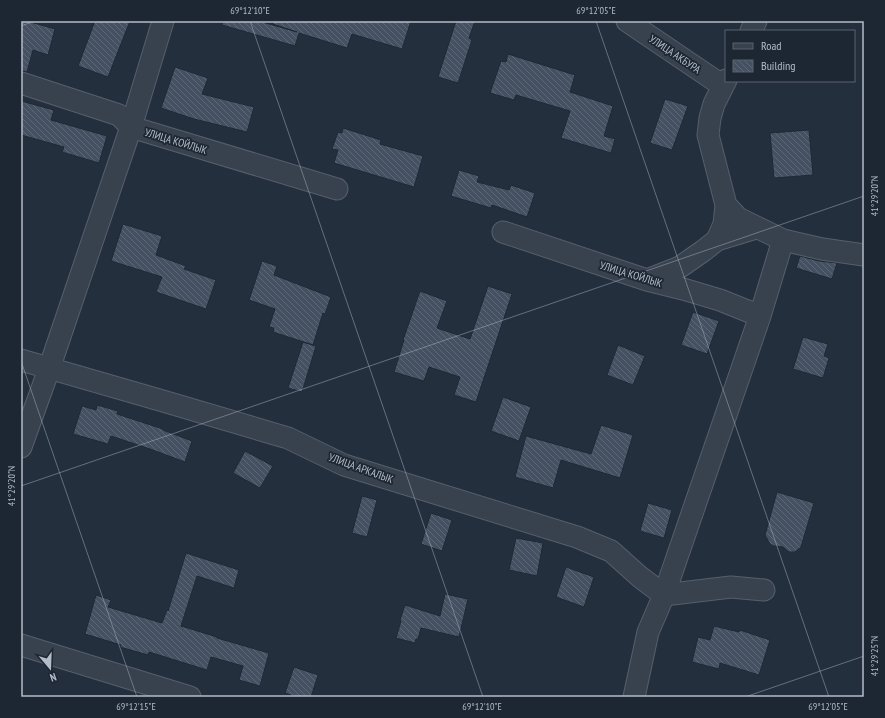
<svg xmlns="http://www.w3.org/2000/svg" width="885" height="718" viewBox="0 0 885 718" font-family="'PT Sans Narrow',sans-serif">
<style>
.building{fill:url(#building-back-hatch);stroke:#1f2835}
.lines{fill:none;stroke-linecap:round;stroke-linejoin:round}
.street-casing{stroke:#565f6c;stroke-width:23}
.street{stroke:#38414e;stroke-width:21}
.ticks{fill:none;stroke:#b4bcc9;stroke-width:1;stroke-opacity:0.45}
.labels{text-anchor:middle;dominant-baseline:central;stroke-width:3.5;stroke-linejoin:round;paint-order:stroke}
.street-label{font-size:11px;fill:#b4bcc9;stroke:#1d2633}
.neatline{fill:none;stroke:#b4bcc9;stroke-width:1.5}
.ticks-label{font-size:10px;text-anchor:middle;fill:#b4bcc9}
</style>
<defs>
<pattern id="building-back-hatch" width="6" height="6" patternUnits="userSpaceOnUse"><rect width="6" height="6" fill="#455162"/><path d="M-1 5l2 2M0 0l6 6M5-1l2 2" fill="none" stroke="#5d6877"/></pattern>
</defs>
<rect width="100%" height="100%" fill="#242f3e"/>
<path class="building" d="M 21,21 L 27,21 L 55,29 L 48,55 L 33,50 L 27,72 L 21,71 Z
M 95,21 L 130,21 L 108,77 L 78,66 Z
M 223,21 L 259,21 L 297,32 L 273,24 L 273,21 L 411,21 L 402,49 L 352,34 L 347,48 L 299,33 L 295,46 L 222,25 Z
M 456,21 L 475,21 L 469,38 L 472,40 L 458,83 L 438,77 Z
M 508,54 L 575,75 L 570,92 L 613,106 L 604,136 L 615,139 L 611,153 L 561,138 L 570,111 L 516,95 L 514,100 L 490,93 L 501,61 L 506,62 Z
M 175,67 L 208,78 L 202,94 L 254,107 L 247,132 L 194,119 L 161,108 Z
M 665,99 L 688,106 L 672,150 L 650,143 Z
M 21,101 L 54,110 L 51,120 L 107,136 L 99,163 L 62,152 L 64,147 L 21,135 Z
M 343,128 L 381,140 L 380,144 L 423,156 L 414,187 L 334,163 L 338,150 L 332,149 L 338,132 L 342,133 Z
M 809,130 L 813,175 L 774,178 L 770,133 Z
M 459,170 L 479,176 L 477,182 L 509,190 L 511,185 L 535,193 L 527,217 L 492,205 L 491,208 L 451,196 Z
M 123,224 L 162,236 L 156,255 L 186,266 L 184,269 L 216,280 L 206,309 L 156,292 L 162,277 L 111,261 Z
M 800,256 L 819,261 L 837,263 L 832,279 L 796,268 Z
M 262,261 L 277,266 L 274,275 L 331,297 L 325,314 L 323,313 L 313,345 L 273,332 L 274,328 L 269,327 L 275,309 L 249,300 Z
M 488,286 L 512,294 L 476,402 L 454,395 L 460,377 L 429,367 L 424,381 L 394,372 L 404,340 L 403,340 L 420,291 L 447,301 L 437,328 L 470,339 Z
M 693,312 L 719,321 L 707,354 L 681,345 Z
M 803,337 L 828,344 L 824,356 L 829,358 L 823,378 L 793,369 Z
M 303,342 L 316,346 L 302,392 L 288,388 Z
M 618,345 L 645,356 L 633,385 L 607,375 Z
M 503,397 L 531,407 L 519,441 L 491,431 Z
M 97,405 L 118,411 L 117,414 L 163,429 L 163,430 L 192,441 L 185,462 L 150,449 L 111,436 L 108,444 L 73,434 L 82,406 L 96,410 Z
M 601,425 L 633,435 L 620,478 L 561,460 L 553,488 L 515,477 L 526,436 L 591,454 Z
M 245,451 L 273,466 L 260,488 L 233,473 Z
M 777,492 L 814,503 L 801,547 L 795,552 L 789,552 L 783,547 L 774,546 L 770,544 L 765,535 Z
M 362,496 L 377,500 L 367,537 L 352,533 Z
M 648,503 L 672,510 L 664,538 L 640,531 Z
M 431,513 L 452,520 L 442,551 L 421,544 Z
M 516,538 L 543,543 L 537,576 L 509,570 Z
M 186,553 L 239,570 L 234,588 L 197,576 L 181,626 L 217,637 L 217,638 L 269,653 L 260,686 L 239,680 L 243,666 L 211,657 L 207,670 L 149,652 L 148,655 L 120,647 L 121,645 L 85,634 L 96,595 L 111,600 L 108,607 L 162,623 L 167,610 L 168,611 Z
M 566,567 L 594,577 L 584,607 L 556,597 Z
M 445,594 L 468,599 L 459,637 L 421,628 L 418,639 L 416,639 L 415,643 L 396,638 L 401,621 L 400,620 L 405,605 L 440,616 Z
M 714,626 L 739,632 L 740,630 L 770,640 L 759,675 L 720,663 L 719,669 L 692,662 L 698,637 L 710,640 Z
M 294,667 L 318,675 L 311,697 L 296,697 L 285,693 Z"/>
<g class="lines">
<defs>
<path id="street" d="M 627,21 L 723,86
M 751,31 L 756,21
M 21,83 L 119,115 L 131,127 L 337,189
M 726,205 L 738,218 L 783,240 L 822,249 L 864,255
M 503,232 L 647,280 L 683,289 L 720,300 L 760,316
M 717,240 L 724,224 L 726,205 L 708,135 L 710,118 L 714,104 L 726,80
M 647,280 L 680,267 L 703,251 L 717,240 L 756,228
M 21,360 L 163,401 L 288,438 L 344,465 L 577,537 L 611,551 L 640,577 L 664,595 L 731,587 L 764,590
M 21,447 L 49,369 L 131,127 L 163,21
M 21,645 L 190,697
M 634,697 L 648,632 L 664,595 L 760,316 L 783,240"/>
</defs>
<use href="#street" class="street-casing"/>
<use href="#street" class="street"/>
</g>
<path class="ticks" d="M 250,21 L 483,697M 596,21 L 829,697M 21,26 L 35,21M 21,361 L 137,697M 21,486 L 864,196M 745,697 L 864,656"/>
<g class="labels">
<g class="street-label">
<text transform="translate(675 54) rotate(34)">УЛИЦА АКБУРА</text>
<text transform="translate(176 141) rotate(17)">УЛИЦА КОЙЛЫК</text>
<text transform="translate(631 274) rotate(17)">УЛИЦА КОЙЛЫК</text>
<text transform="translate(361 468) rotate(20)">УЛИЦА АРКАЛЫК</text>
</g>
</g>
<rect width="885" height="718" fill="none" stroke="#1d2633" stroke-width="44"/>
<rect x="725" y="30" width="130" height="52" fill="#1d2633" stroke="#59626f"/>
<rect x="733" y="43" width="20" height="6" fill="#38414e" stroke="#59626f"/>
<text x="761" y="50" font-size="12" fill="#b4bcc9">Road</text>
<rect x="733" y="60" width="20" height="12" fill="url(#building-back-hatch)" stroke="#59626f"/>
<text x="761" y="70" font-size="12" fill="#b4bcc9">Building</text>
<g transform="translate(50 668) rotate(161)" stroke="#1d2633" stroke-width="3" paint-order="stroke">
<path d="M0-3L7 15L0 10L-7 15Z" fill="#b4bcc9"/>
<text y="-6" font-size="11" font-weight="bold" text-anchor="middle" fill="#b4bcc9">N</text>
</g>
<rect x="22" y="22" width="841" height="674" class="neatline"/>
<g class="ticks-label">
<text x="250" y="14">69°12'10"E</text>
<text x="596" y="14">69°12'05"E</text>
<text transform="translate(874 196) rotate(-90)" y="4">41°29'20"N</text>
<text transform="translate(11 486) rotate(-90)" y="4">41°29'20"N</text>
<text transform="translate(874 656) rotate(-90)" y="4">41°29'25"N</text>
<text x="136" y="710">69°12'15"E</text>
<text x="482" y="710">69°12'10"E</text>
<text x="828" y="710">69°12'05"E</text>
</g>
</svg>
